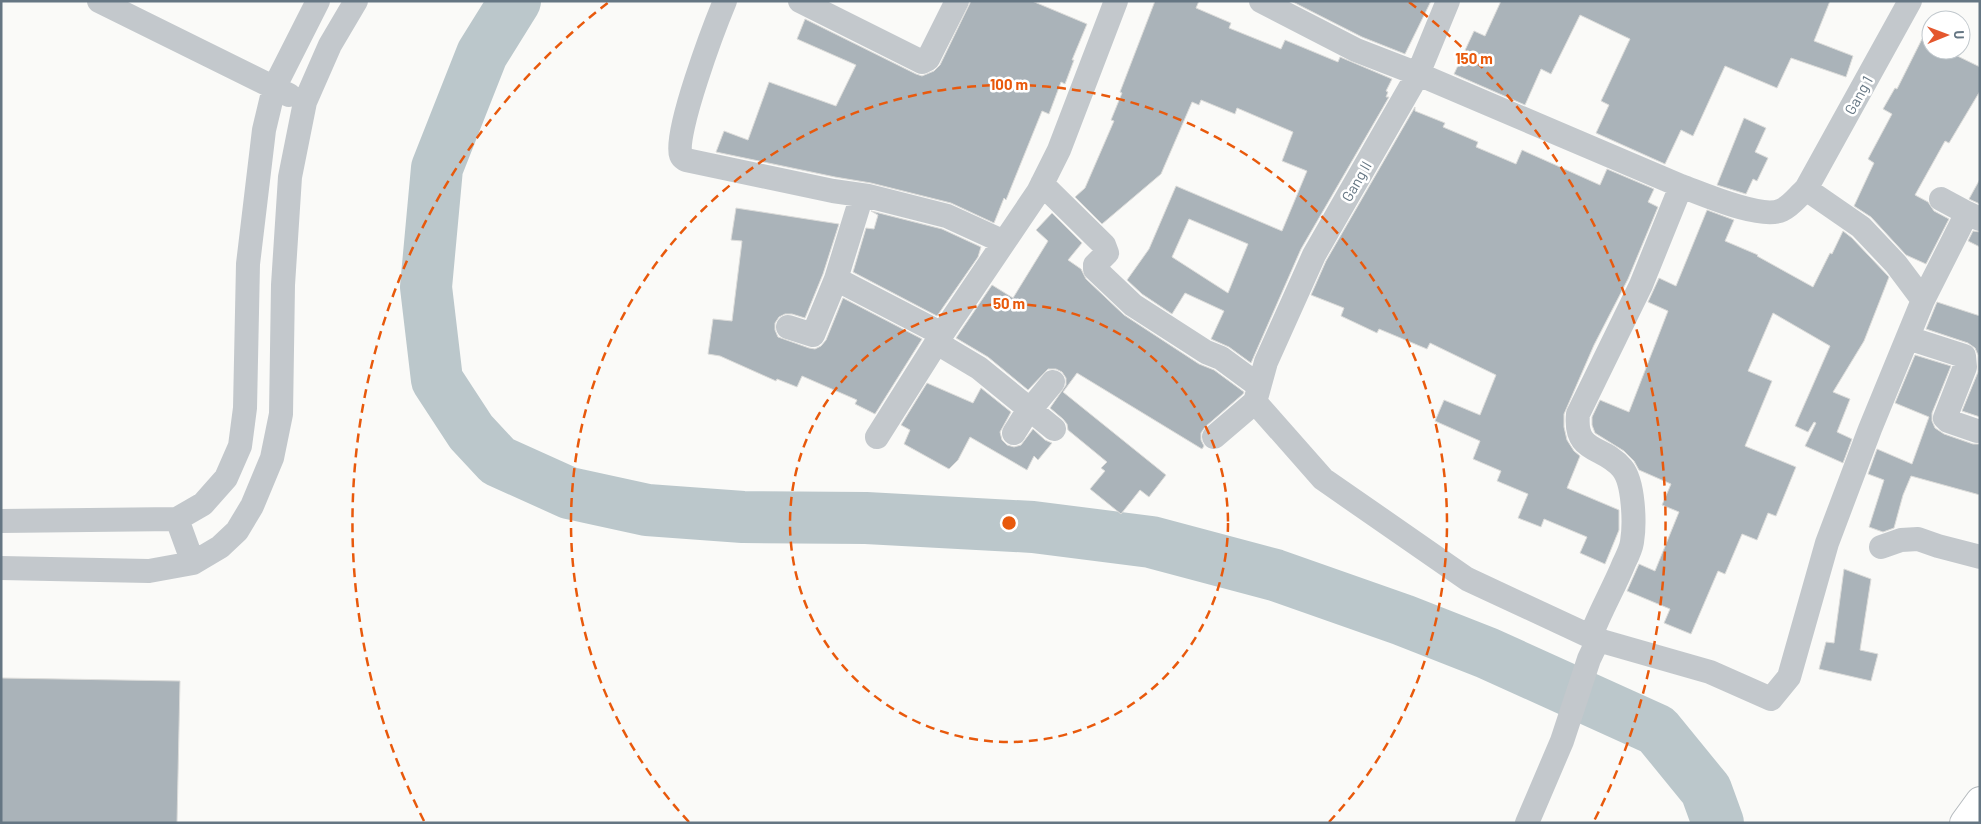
<svg xmlns="http://www.w3.org/2000/svg" width="1981" height="824" viewBox="0 0 1981 824" font-family="Barlow,sans-serif">
<style>
.lines{fill:none;stroke-linecap:round;stroke-linejoin:round}
.river{stroke:#bbc7cb;stroke-width:52}
.building{fill:#aab3b9;stroke:#dcdcda;fill-rule:evenodd}
.motorway-casing{stroke:#b4b9bd;stroke-width:30}
.minor{stroke:#c3c8cc;stroke-width:24}
.motorway{stroke:#fff;stroke-width:28}
.ring{fill:none;stroke:#e8590c;stroke-width:2.5;stroke-dasharray:9 6}
.labels{text-anchor:middle;dominant-baseline:central;stroke-width:5;stroke-linejoin:round;paint-order:stroke}
.street-label{font-size:15px;fill:#657683;stroke:#fff}
.centre{fill:#e8590c;stroke:#fff;stroke-width:2.5}
.ring-label{font-size:15px;text-anchor:middle;font-weight:bold;fill:#e8590c;stroke:#fff;stroke-width:5;stroke-linejoin:round;paint-order:stroke}
</style>
<rect width="100%" height="100%" fill="#fafaf8"/>
<g class="lines">
<path class="river" d="M 515,1 L 482,54 L 437,168 L 426,287 L 437,380 L 471,432 L 498,461 L 569,493 L 647,510 L 743,517 L 866,518 L 1033,527 L 1151,542 L 1275,575 L 1403,620 L 1487,653 L 1657,730 L 1706,790 L 1718,823"/>
</g>
<path class="building" d="M 971,1 L 1032,1 L 1087,24 L 1072,60 L 1074,60 L 1065,84 L 1061,82 L 1049,114 L 1042,111 L 1006,200 L 1004,198 L 994,223 L 951,203 L 871,183 L 835,177 L 716,152 L 724,131 L 748,140 L 769,82 L 836,106 L 856,65 L 797,39 L 805,19 L 916,74 L 922,76 L 934,71 L 940,65 Z
M 1155,1 L 1199,1 L 1196,8 L 1231,23 L 1229,28 L 1281,49 L 1285,40 L 1338,62 L 1340,57 L 1392,79 L 1386,91 L 1388,92 L 1386,97 L 1389,97 L 1301,249 L 1251,363 L 1229,347 L 1211,339 L 1224,311 L 1185,293 L 1172,314 L 1142,294 L 1127,280 L 1149,249 L 1176,186 L 1282,231 L 1307,171 L 1282,161 L 1293,132 L 1237,108 L 1235,114 L 1201,100 L 1199,105 L 1192,102 L 1161,174 L 1102,224 L 1075,197 L 1085,188 L 1114,121 L 1111,120 L 1122,93 L 1120,92 ZM 1189,219 L 1248,244 L 1228,293 L 1172,257 Z
M 1291,1 L 1431,1 L 1405,54 L 1362,37 Z
M 1501,1 L 1830,1 L 1814,41 L 1853,56 L 1846,77 L 1791,58 L 1777,88 L 1725,66 L 1693,136 L 1681,130 L 1665,164 L 1596,133 L 1609,105 L 1601,101 L 1630,39 L 1580,15 L 1551,74 L 1541,69 L 1525,105 L 1454,74 L 1474,31 L 1485,36 Z
M 1922,39 L 1931,43 L 1931,50 L 1945,50 L 1980,67 L 1980,91 L 1949,143 L 1945,141 L 1915,195 L 1928,202 L 1934,211 L 1949,219 L 1926,264 L 1906,255 L 1871,217 L 1854,206 L 1874,163 L 1868,159 L 1892,114 L 1883,109 L 1895,88 L 1897,89 Z
M 1415,107 L 1415,111 L 1445,123 L 1443,127 L 1478,142 L 1476,147 L 1516,164 L 1522,150 L 1600,185 L 1607,169 L 1654,189 L 1648,202 L 1658,207 L 1628,279 L 1594,345 L 1564,414 L 1564,427 L 1567,440 L 1574,451 L 1580,456 L 1567,488 L 1619,510 L 1619,530 L 1605,564 L 1580,553 L 1587,537 L 1544,519 L 1541,527 L 1518,518 L 1528,494 L 1497,481 L 1501,471 L 1473,459 L 1480,441 L 1435,421 L 1444,400 L 1480,415 L 1496,375 L 1430,343 L 1427,349 L 1379,329 L 1377,333 L 1341,316 L 1344,308 L 1311,295 L 1326,261 Z
M 1744,118 L 1766,128 L 1755,152 L 1768,158 L 1757,181 L 1753,179 L 1746,194 L 1717,185 Z
M 1980,179 L 1980,204 L 1969,199 Z
M 736,208 L 839,224 L 823,274 L 805,318 L 792,314 L 785,314 L 779,317 L 775,323 L 775,330 L 778,337 L 809,348 L 815,349 L 821,346 L 826,340 L 843,298 L 922,339 L 875,414 L 855,404 L 857,400 L 802,376 L 797,387 L 777,379 L 776,381 L 720,356 L 708,354 L 713,319 L 732,321 L 742,241 L 731,240 Z
M 1707,210 L 1734,220 L 1725,241 L 1758,255 L 1757,256 L 1813,287 L 1830,253 L 1832,254 L 1843,231 L 1852,238 L 1889,277 L 1864,341 L 1833,392 L 1850,399 L 1837,432 L 1852,439 L 1843,463 L 1805,446 L 1816,423 L 1814,422 L 1808,432 L 1795,426 L 1830,346 L 1773,313 L 1748,371 L 1772,381 L 1745,446 L 1796,467 L 1776,516 L 1768,513 L 1757,540 L 1742,534 L 1725,574 L 1718,571 L 1691,634 L 1664,623 L 1670,609 L 1627,591 L 1639,564 L 1655,571 L 1679,512 L 1662,505 L 1671,484 L 1639,470 L 1634,461 L 1624,451 L 1595,433 L 1592,425 L 1592,417 L 1600,400 L 1629,412 L 1668,311 L 1648,302 L 1659,278 L 1676,286 Z
M 871,211 L 942,229 L 981,247 L 978,257 L 937,316 L 853,272 L 866,228 L 874,229 L 878,215 Z
M 1052,213 L 1082,243 L 1068,260 L 1081,269 L 1086,279 L 1124,315 L 1199,364 L 1214,370 L 1244,392 L 1243,394 L 1205,427 L 1201,433 L 1201,440 L 1204,446 L 1202,449 L 1077,373 L 1063,392 L 1166,475 L 1149,497 L 1140,490 L 1121,514 L 1090,489 L 1105,471 L 1101,468 L 1107,462 L 1068,430 L 1067,424 L 1063,419 L 1050,408 L 1066,385 L 1066,378 L 1062,372 L 1056,369 L 1048,369 L 1028,390 L 988,357 L 956,338 L 992,285 L 1013,298 L 1048,241 L 1036,230 Z
M 1973,231 L 1980,232 L 1980,247 L 1968,241 Z
M 1937,302 L 1980,316 L 1980,417 L 1962,411 L 1978,372 L 1978,355 L 1975,348 L 1968,343 L 1926,329 Z
M 1915,355 L 1951,366 L 1932,413 L 1932,421 L 1935,428 L 1944,434 L 1973,444 L 1980,444 L 1980,495 L 1911,476 L 1903,495 L 1894,528 L 1883,532 L 1869,527 L 1884,480 L 1868,474 L 1877,449 L 1912,464 L 1929,417 L 1895,403 Z
M 927,383 L 973,403 L 981,388 L 1011,412 L 1000,432 L 1002,440 L 1007,445 L 1014,447 L 1021,445 L 1033,429 L 1045,440 L 1052,443 L 1038,460 L 1034,456 L 1027,470 L 970,437 L 958,460 L 949,469 L 904,444 L 910,430 L 901,425 Z
M 1844,569 L 1871,579 L 1860,650 L 1878,654 L 1871,681 L 1819,669 L 1826,642 L 1834,643 Z
M 1,678 L 180,681 L 177,823 L 1,823 Z"/>
<g class="lines">
<defs>
<path id="motorway" d="M 1964,823 L 1980,801"/>
</defs>
<use href="#motorway" class="motorway-casing"/>
<path class="minor" d="M 99,1 L 289,95
M 725,1 C 715,25 673,135 681,155 C 682,158 683,158 686,160 L 833,191 L 868,196 L 947,216 L 1004,242
M 800,1 L 922,62 L 928,59 L 957,1
M 1261,1 L 1356,50 L 1418,74 L 1681,186 C 1703,194 1761,220 1782,210 C 1792,205 1798,196 1806,189 L 1861,227 L 1896,264 L 1923,300 L 1870,429 L 1827,543 L 1789,677 L 1771,699 L 1710,672 L 1598,640 L 1467,579 L 1323,479 L 1255,402 L 1266,362 L 1314,255 L 1418,74 L 1448,1
M 1042,184 L 1104,245 L 1107,253 L 1095,265 L 1095,269 L 1133,305 L 1206,352 L 1221,358 L 1259,386
M 1806,189 L 1910,1
M 1941,199 L 1967,213
M 836,279 L 942,334
M 1923,300 L 1967,213 L 1980,219
M 788,327 L 813,335 L 836,279 L 862,195
M 1908,338 L 1964,356 L 1965,367 L 1945,418 L 1948,421 L 1977,431
M 937,343 L 979,368 L 1054,429
M 1014,433 L 1024,417 L 1053,382
M 877,437 L 942,334 L 1038,192 L 1059,150 L 1116,1
M 1214,437 L 1255,402
M 177,519 L 193,563
M 1,521 L 177,519 L 203,504 L 226,478 L 240,446 L 245,408 L 248,264 L 264,130 L 274,88 L 318,1
M 1881,547 L 1901,540 L 1918,539 L 1938,546 L 1980,557
M 1,568 L 149,571 L 193,563 L 220,547 L 237,531 L 252,506 L 272,458 L 281,414 L 283,285 L 290,177 L 305,102 L 330,45 L 356,1
M 1591,636 C 1600,611 1614,588 1624,563 C 1627,557 1631,549 1632,542 C 1635,524 1634,482 1622,468 C 1603,445 1574,454 1578,414 L 1641,285 L 1681,186
M 1527,823 L 1562,741 L 1589,659 L 1598,640"/>
<use href="#motorway" class="motorway"/>
</g>
<g class="ring">
<circle cx="1009" cy="523" r="219"/>
<path d="M689 822A438 438 0 1 1 1329 822"/>
<path d="M424 821A657 657 0 0 1 609 2M1409 2A657 657 0 0 1 1594 821"/>
</g>
<g class="labels">
<g class="street-label">
<text transform="translate(1858 95) rotate(-61)">Gang 1</text>
<text transform="translate(1356 181) rotate(-60)">Gang II</text>
</g>
</g>
<circle cx="1009" cy="523" r="8" class="centre"/>
<g class="ring-label">
<text x="1474" y="64">150 m</text>
<text x="1009" y="90">100 m</text>
<text x="1009" y="309">50 m</text>
</g>
<rect width="1981" height="824" fill="none" stroke="#657683" stroke-width="5"/>
<g transform="translate(1946 35) rotate(89)"><circle r="24" fill="#ffffff" stroke="#c1c8cd"/>
<path d="M0-4L9 19L0 12L-9 19Z" fill="#e4572e"/>
<text y="-8" font-size="14" font-weight="bold" text-anchor="middle" fill="#657683">U</text>
</g>
</svg>
